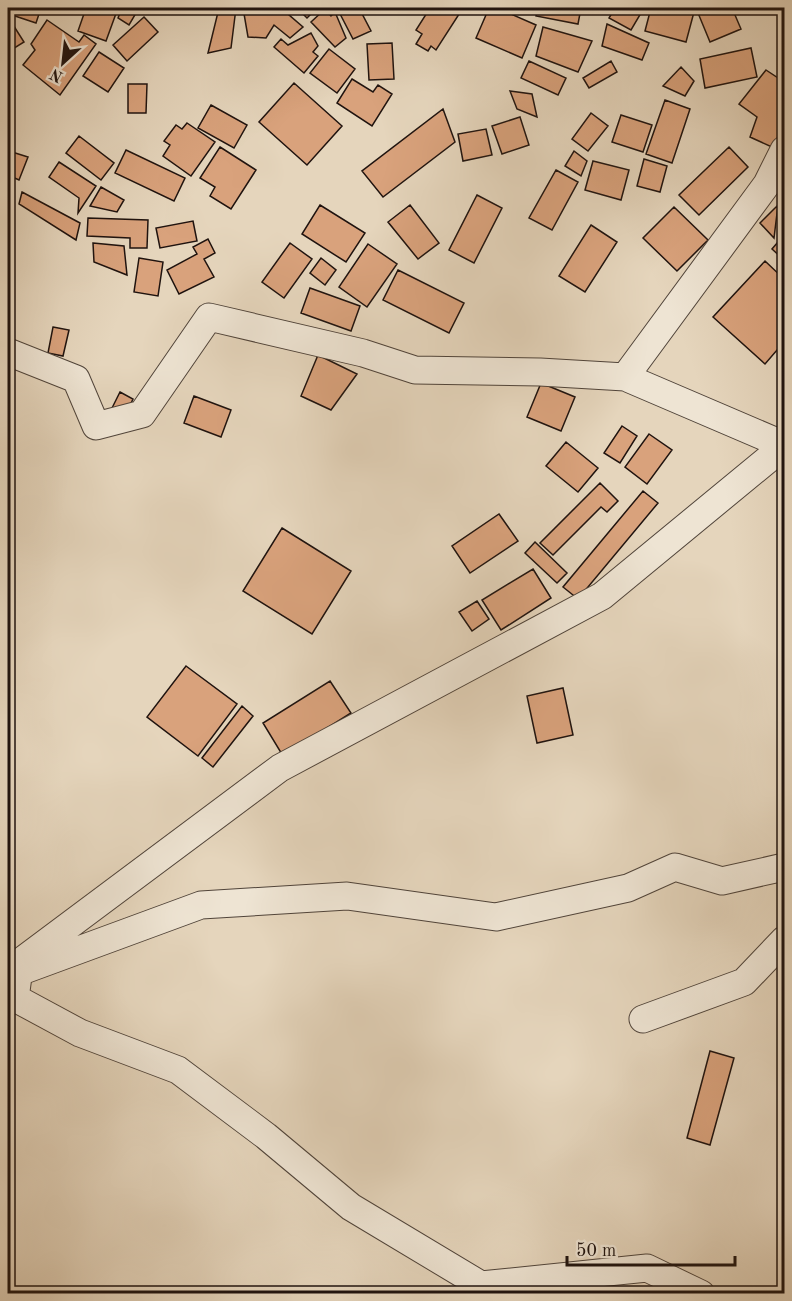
<svg xmlns="http://www.w3.org/2000/svg" width="792" height="1301" viewBox="0 0 792 1301" font-family="'Old Standard TT',serif">
<style>
.building{fill:#d9a27c;stroke:#1f130f;stroke-width:1.5}
.lines{fill:none;stroke-linecap:round;stroke-linejoin:round}
.minor-casing{stroke:#50443a;stroke-width:29}
.minor{stroke:#eee4d3;stroke-width:27}
</style>
<rect width="100%" height="100%" fill="#e5d5bc"/>
<filter id="stains"><feTurbulence type="fractalNoise" baseFrequency=".00333" numOctaves="4"/><feColorMatrix values="0 0 0 0 .2 0 0 0 0 .09 0 0 0 0 .02 0 0 0 .5 -.17"/></filter>
<radialGradient id="worn" r=".72"><stop offset=".6" stop-color="#630" stop-opacity="0"/><stop offset="1" stop-color="#630" stop-opacity=".3"/></radialGradient>
<path class="building" d="M 15,8 L 41,8 L 36,23 L 12,15 Z
M 86,8 L 118,8 L 106,41 L 78,31 Z
M 122,8 L 139,8 L 129,25 L 118,18 Z
M 219,8 L 236,8 L 231,48 L 208,53 Z
M 243,8 L 292,8 L 288,14 L 303,27 L 290,38 L 274,25 L 266,38 L 248,37 Z
M 299,8 L 317,8 L 307,18 L 298,9 Z
M 337,8 L 359,8 L 371,31 L 353,39 Z
M 430,8 L 463,8 L 436,50 L 431,46 L 428,51 L 416,44 L 422,34 L 416,30 Z
M 489,8 L 497,8 L 536,25 L 522,58 L 476,38 Z
M 538,8 L 581,8 L 578,24 L 536,16 Z
M 615,8 L 644,8 L 631,30 L 609,18 Z
M 651,8 L 675,8 L 694,12 L 686,42 L 645,31 Z
M 711,8 L 732,8 L 741,29 L 710,42 L 698,13 Z
M 325,9 L 331,16 L 335,12 L 346,38 L 335,47 L 311,22 Z
M 144,17 L 158,32 L 127,61 L 113,45 Z
M 10,20 L 24,42 L 8,52 L 8,22 Z
M 47,20 L 79,42 L 84,35 L 96,44 L 60,95 L 23,65 L 35,50 L 31,44 Z
M 607,24 L 649,43 L 642,60 L 602,46 Z
M 543,27 L 592,41 L 578,72 L 536,56 Z
M 311,33 L 318,46 L 313,52 L 318,56 L 304,73 L 274,47 L 281,39 L 288,45 Z
M 392,43 L 394,79 L 369,80 L 367,44 Z
M 751,48 L 757,77 L 705,88 L 700,59 Z
M 329,49 L 355,69 L 337,93 L 310,73 Z
M 99,52 L 124,68 L 108,92 L 83,76 Z
M 529,61 L 566,78 L 558,95 L 521,78 Z
M 611,61 L 617,72 L 589,88 L 583,78 Z
M 681,67 L 694,81 L 685,96 L 663,86 Z
M 766,70 L 784,82 L 784,118 L 774,148 L 750,137 L 757,117 L 739,104 Z
M 352,79 L 373,92 L 378,85 L 392,94 L 372,126 L 337,103 Z
M 294,83 L 342,126 L 307,165 L 259,122 Z
M 128,84 L 147,84 L 146,113 L 128,113 Z
M 510,91 L 532,94 L 537,117 L 517,109 Z
M 665,100 L 690,109 L 672,163 L 646,154 Z
M 211,105 L 247,125 L 234,148 L 198,128 Z
M 443,109 L 455,142 L 383,197 L 362,171 Z
M 591,113 L 608,126 L 588,151 L 572,139 Z
M 621,115 L 652,125 L 643,152 L 612,142 Z
M 520,117 L 529,145 L 502,154 L 492,126 Z
M 187,123 L 215,142 L 191,176 L 163,156 L 170,145 L 164,141 L 176,125 L 182,129 Z
M 486,129 L 492,155 L 463,161 L 458,134 Z
M 79,136 L 114,163 L 101,180 L 66,153 Z
M 220,147 L 256,170 L 231,209 L 210,196 L 215,187 L 200,178 Z
M 729,147 L 748,167 L 699,215 L 679,195 Z
M 126,150 L 185,178 L 174,201 L 115,173 Z
M 574,151 L 587,161 L 581,176 L 565,166 Z
M 12,152 L 28,157 L 19,180 L 8,175 Z
M 644,159 L 667,166 L 660,192 L 637,186 Z
M 593,161 L 629,170 L 621,200 L 585,190 Z
M 59,162 L 96,186 L 78,213 L 79,198 L 49,177 Z
M 556,170 L 578,182 L 552,230 L 529,218 Z
M 101,187 L 124,200 L 117,212 L 90,206 Z
M 22,192 L 80,223 L 76,240 L 19,204 Z
M 477,195 L 502,208 L 474,263 L 449,250 Z
M 320,205 L 365,233 L 346,262 L 302,234 Z
M 410,205 L 439,243 L 418,259 L 388,222 Z
M 778,205 L 774,238 L 760,223 Z
M 674,207 L 708,240 L 677,271 L 643,238 Z
M 88,218 L 148,220 L 147,248 L 130,248 L 130,238 L 87,236 Z
M 193,221 L 197,241 L 160,248 L 156,228 Z
M 591,225 L 617,242 L 585,292 L 559,276 Z
M 784,235 L 784,260 L 772,249 Z
M 208,239 L 215,253 L 204,259 L 214,277 L 179,294 L 167,270 L 197,254 L 193,247 Z
M 93,243 L 124,246 L 127,275 L 94,262 Z
M 290,243 L 312,259 L 284,298 L 262,282 Z
M 368,244 L 397,264 L 367,307 L 339,287 Z
M 139,258 L 163,262 L 158,296 L 134,292 Z
M 321,258 L 336,270 L 325,285 L 310,273 Z
M 765,261 L 784,279 L 784,342 L 765,364 L 713,317 Z
M 398,270 L 464,303 L 449,333 L 383,300 Z
M 310,288 L 360,306 L 351,331 L 301,313 Z
M 53,327 L 69,330 L 63,356 L 48,353 Z
M 318,355 L 357,374 L 331,410 L 301,396 Z
M 541,383 L 575,397 L 561,431 L 527,417 Z
M 120,392 L 133,399 L 125,416 L 111,410 Z
M 194,396 L 231,410 L 221,437 L 184,423 Z
M 622,426 L 637,436 L 620,463 L 604,453 Z
M 649,434 L 672,450 L 647,484 L 625,467 Z
M 566,442 L 598,468 L 578,492 L 546,466 Z
M 600,483 L 618,501 L 607,512 L 601,507 L 553,555 L 540,543 Z
M 643,491 L 658,503 L 578,599 L 563,587 Z
M 499,514 L 518,541 L 470,573 L 452,546 Z
M 282,528 L 351,571 L 312,634 L 243,591 Z
M 535,542 L 567,573 L 557,583 L 525,553 Z
M 533,569 L 551,598 L 501,630 L 482,600 Z
M 477,601 L 489,619 L 472,631 L 459,612 Z
M 186,666 L 237,704 L 198,756 L 147,717 Z
M 330,681 L 351,713 L 283,756 L 263,723 Z
M 563,688 L 573,735 L 537,743 L 527,696 Z
M 242,706 L 253,716 L 213,767 L 202,758 Z
M 710,1051 L 734,1058 L 710,1145 L 687,1138 Z"/>
<g class="lines">
<defs>
<path id="minor" d="M 8,352 L 76,379 L 96,426 L 142,414 L 209,317 L 363,353 L 415,370 L 540,372 L 625,377 L 784,445
M 625,377 L 767,184 L 784,150
M 20,962 L 15,998 L 80,1033 L 178,1070 L 266,1136 L 351,1207 L 481,1285 L 647,1268 L 701,1294
M 8,971 L 280,768 L 602,596 L 784,446
M 19,972 L 201,905 L 347,896 L 496,917 L 628,888 L 675,867 L 722,881 L 784,867
M 643,1019 L 744,982 L 784,940"/>
</defs>
<use href="#minor" class="minor-casing"/>
<use href="#minor" class="minor"/>
</g>
<rect width="792" height="1301" fill="none" stroke="#e5d5bc" stroke-width="30"/>
<rect x="9" y="9" width="774" height="1283" fill="none" stroke="#1f130f" stroke-width="3"/>
<rect x="15" y="15" width="762" height="1271" fill="none" stroke="#1f130f" stroke-width="1.5"/>
<g transform="translate(63 63) rotate(207)" stroke="#eee4d3" stroke-width="4.5" paint-order="stroke">
<path d="M0-4.5L10 22L0 15L-10 22Z" fill="#1f130f"/>
<text y="-9" font-size="16" font-weight="bold" text-anchor="middle" fill="#1f130f">N</text>
</g>
<path d="M567 1256v9h168v-9" fill="none" stroke="#1f130f" stroke-width="3"/>
<text x="576" y="1256" font-size="18" fill="#1f130f" stroke="#eee4d3" stroke-width="4.5" paint-order="stroke">50 m</text>
<rect width="100%" height="100%" filter="url(#stains)"/>
<rect width="100%" height="100%" fill="url(#worn)"/>
</svg>
